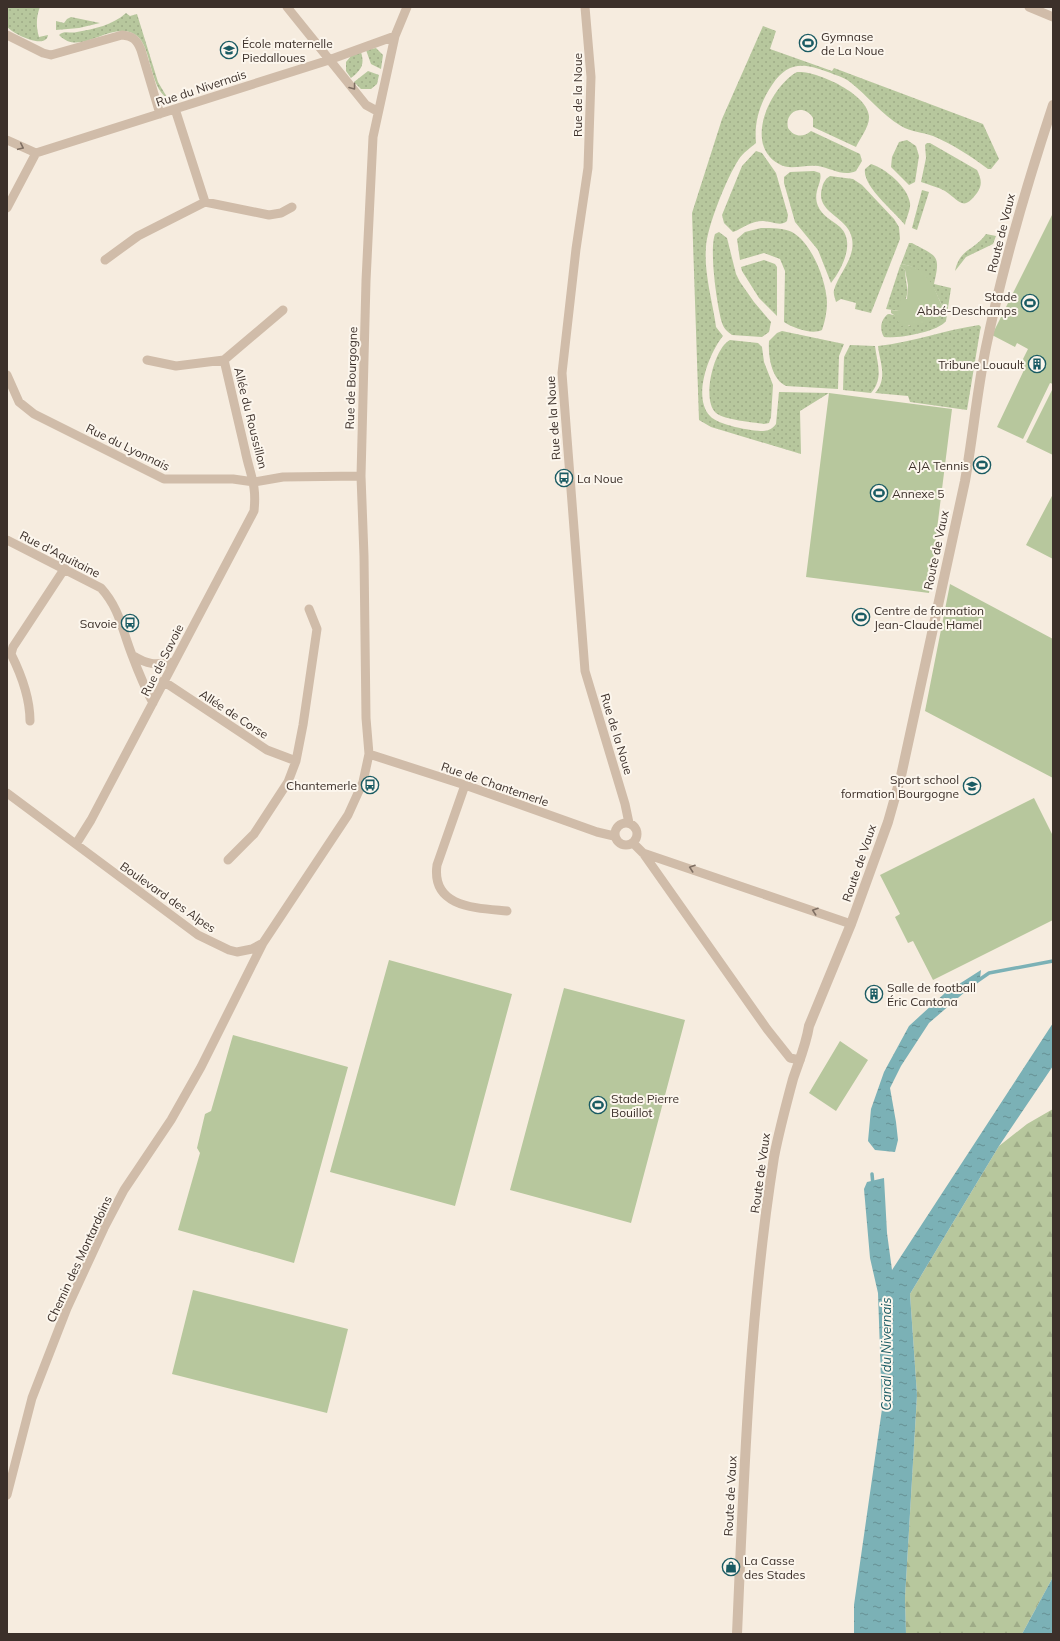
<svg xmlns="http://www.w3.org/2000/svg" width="1060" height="1641" viewBox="0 0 1060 1641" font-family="Mulish,sans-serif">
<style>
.grass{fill:url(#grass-dots)}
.forest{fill:url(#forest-firs)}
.green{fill:#b7c79d}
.water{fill:url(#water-ripples)}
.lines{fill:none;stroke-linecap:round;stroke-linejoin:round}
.stream{stroke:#7bb1b6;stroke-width:3.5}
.minor{stroke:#d0bca9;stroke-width:9}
.tertiary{stroke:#d0bca9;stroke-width:10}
.oneway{stroke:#7f6f63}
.labels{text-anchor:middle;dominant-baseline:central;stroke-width:4;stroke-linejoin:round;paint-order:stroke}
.poi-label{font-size:12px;fill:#3c302a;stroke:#fcf6ed;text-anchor:start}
.street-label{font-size:12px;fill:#3c302a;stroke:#fcf6ed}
.water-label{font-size:13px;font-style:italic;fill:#1a5b63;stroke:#fcf6ed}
</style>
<defs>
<pattern id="grass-dots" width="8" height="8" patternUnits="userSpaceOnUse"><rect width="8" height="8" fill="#b7c79d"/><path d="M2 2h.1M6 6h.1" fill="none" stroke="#9eab87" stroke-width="1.8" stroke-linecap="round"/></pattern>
<pattern id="forest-firs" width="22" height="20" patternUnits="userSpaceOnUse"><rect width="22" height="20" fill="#b7c79d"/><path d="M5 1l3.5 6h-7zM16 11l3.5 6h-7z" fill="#9eab87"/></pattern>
<pattern id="water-ripples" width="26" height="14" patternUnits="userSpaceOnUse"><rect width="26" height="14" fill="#7bb1b6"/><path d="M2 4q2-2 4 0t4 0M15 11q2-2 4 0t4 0" fill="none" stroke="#669094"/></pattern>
</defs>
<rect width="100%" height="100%" fill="#f6ecdf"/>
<path class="grass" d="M 7,7 L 40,7 C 36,17 36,27 39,37 L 48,35 C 46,51 9,32 7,26 C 6,21 7,13 7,7 Z
M 126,13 L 130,16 L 137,14 L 158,82 L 168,99 C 147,85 153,41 132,33 C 108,23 80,57 59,35 C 65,30 70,34 77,32 C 94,29 113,25 126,13 Z
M 71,17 L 100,23 L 79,28 L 56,30 L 56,21 L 64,23 L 67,19 Z
M 763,26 L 776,31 L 770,49 L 832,71 L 834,68 L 983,124 L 999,159 L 991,169 L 988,169 C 971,156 952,144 933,136 C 922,132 911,132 901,126 C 881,114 868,96 850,82 C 844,77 835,75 828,72 C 804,63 788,61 772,85 C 760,103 754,121 756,143 C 750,148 743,153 739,159 C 727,177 707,227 706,247 C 704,271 711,296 715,320 L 716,327 L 723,336 C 709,353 692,397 710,416 C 718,425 751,431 763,431 C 769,431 773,428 776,424 L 779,392 L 829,393 L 800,411 L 801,454 L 711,427 L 699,420 L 692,213 L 722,119 Z
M 376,48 L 383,55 L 381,69 L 371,64 L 366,50 Z
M 361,52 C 365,65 361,70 351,78 L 346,71 L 346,62 L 351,56 Z
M 368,71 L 379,75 L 377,84 L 371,89 L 361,89 L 354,82 Z
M 797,72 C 816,70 868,94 869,116 C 870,126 860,138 856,147 L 813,127 L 813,118 C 804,103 784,111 788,128 C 794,137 803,138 811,131 L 860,154 L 862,161 L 856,171 C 843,177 831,168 818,166 C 805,164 790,171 779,164 C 743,145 770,87 797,72 Z
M 907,140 L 916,146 L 919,156 L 915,182 L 909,185 L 891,167 L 892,157 L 899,142 Z
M 927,143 L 930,143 L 977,170 C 981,178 983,185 977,193 C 963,212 960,201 945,191 C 938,187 929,185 921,182 L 926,158 L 925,145 Z
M 756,151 L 762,153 L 776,173 L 788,215 L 787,221 C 781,227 771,221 763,221 C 750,221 744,228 733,232 L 724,223 L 722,215 L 742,166 Z
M 871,164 C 885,168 908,187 910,203 C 911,209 906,218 905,225 C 894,211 862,186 865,169 Z
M 814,171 L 820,173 C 823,182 812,192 818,206 C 822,216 832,220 840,227 C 856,242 842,269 831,283 L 818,250 L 795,222 L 784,183 L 784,177 L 790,172 Z
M 830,176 L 853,179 L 862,185 L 894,219 L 899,227 L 900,239 L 871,313 L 855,309 L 856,303 L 841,299 L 836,302 C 835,298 833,294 834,290 C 839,272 858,256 851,235 C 845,216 815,212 822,188 C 823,183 826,178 830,176 Z
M 922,190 L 929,192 L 917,230 L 912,228 Z
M 761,228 C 770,228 784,228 792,232 C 812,243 826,280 827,302 C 827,312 825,321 822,330 C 812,335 793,328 784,322 L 785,271 L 780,259 L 764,253 L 740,260 L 737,239 L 745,232 Z
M 719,232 L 727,238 L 736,274 L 740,282 L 754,302 L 771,322 L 769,332 L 762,337 L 732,335 C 728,332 724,329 722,323 C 717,306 709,250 715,234 Z
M 986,234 L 996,236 L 993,244 L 966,257 L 955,271 C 960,248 974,251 986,234 Z
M 909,243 L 912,243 C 937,257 941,254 934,284 L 951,288 L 946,321 C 938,332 897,339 884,337 C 879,329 881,319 888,314 L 894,315 L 909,326 L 942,306 C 934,286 924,267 901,264 Z
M 764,260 L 775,264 L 777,267 L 777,316 L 759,298 L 742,271 L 741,267 Z
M 900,266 L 905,270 C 906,290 912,292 899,311 L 886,309 Z
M 979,325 L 981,327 L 980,331 L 967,410 L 910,402 L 908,396 L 875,393 C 888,378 880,363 878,346 C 913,342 945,330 979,325 Z
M 782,331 L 844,344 L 839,356 L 838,389 L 786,386 C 771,379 768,355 769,341 L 777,333 Z
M 730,340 L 758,343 L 762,347 L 764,362 L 773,385 L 771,417 L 769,423 L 764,424 C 752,422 725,420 716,413 C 701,400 714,348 730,340 Z
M 850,345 L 875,346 C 877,363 884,378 871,393 L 843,390 L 844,357 Z"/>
<path class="forest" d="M 1053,1109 L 1053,1577 L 1022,1634 L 906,1634 L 905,1598 L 917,1395 L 910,1294 L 999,1146 L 1027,1124 Z"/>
<path class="green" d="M 1053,213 L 1053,384 L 1050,383 L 1023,439 L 997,427 L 1024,370 L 1019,367 L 1028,349 L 1017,343 L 1015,347 L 992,335 Z
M 901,264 C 926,267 933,284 942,306 C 940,325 915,325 901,326 L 894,315 L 891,313 L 891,310 L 899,311 L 901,298 L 907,299 L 908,285 L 905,270 L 900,266 Z
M 1053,388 L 1053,455 L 1026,442 Z
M 829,393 L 952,409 L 929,593 L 806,577 Z
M 1053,494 L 1053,559 L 1026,545 Z
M 950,584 L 1053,639 L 1053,778 L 925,711 Z
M 1034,798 L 1053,836 L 1053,920 L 933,980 L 913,941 L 908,943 L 895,917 L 900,914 L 880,875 Z
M 389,960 L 512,994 L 455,1206 L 330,1172 Z
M 564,988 L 685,1020 L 631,1223 L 510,1190 Z
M 233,1035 L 348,1067 L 294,1263 L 178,1230 L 200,1153 L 197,1148 L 205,1114 L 211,1111 Z
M 840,1041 L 868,1060 L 836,1111 L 809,1093 Z
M 193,1290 L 348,1329 L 327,1413 L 172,1374 Z"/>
<path class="water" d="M 981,970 L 980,979 L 929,1023 L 901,1066 L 890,1088 L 896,1122 L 898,1140 L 895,1152 L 875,1150 L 868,1141 L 871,1109 L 884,1072 L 909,1026 L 945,993 Z
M 1053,1023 L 1053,1066 L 999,1146 L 910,1294 L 917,1395 L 905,1598 L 906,1634 L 854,1634 L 854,1605 L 882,1409 L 878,1293 L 870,1258 L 864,1189 L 867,1182 L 884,1178 L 887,1233 L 892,1270 Z
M 1053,1577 L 1053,1634 L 1022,1634 Z"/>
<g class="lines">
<path class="stream" d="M 976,982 L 989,973 L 1053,961
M 872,1174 L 873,1185"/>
<path class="minor" d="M 287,7 L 366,105 L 377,111
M 585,7 L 591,77 L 588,168 L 576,249 L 562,373 L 585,671 L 625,804 L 629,823
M 1029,7 L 1053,17
M 7,35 L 43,53 L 51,55 L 122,35 C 133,36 137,40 141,50 L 160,114
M 175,109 L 205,202
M 7,140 L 36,153
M 36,153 L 326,61 L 395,36
M 7,208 L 36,153
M 105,260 L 138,236 L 205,202 L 269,215 L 281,213 L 292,207
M 147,360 L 176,366 L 224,360 L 283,310
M 7,375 L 19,402 L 34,414 L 164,479 L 233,479 L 254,482 L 283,477 L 361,476
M 7,540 L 101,588 C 120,609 122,630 132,655 C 138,671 145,688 153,703
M 132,655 C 148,665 154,665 173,662
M 163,681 L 267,750 L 296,761
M 30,721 C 30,700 21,674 11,654 L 13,647 L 65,568
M 369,754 L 465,785 L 597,832 L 614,836
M 465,785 L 437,865 C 431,908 477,908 507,911
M 7,793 L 198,935 L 229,950 L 237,952 L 252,949 L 263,943 L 348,815 L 363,782 L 369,754 L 366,718 L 364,556 L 361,476 L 366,281 L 373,137 L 395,36 L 407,7
M615 834a11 11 0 1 1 22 0a11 11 0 1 1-22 0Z
M 633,843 L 643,853 L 767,1029 L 790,1058 L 800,1060
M 76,844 L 91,820 L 254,511 C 257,484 250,475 245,450 C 238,420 231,390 224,360
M 643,853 L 851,924
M 228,860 L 254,834 L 288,782 L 296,761 L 303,725 L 317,629 L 309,609
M 7,1495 L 32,1398 L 67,1308 L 104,1228 L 124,1190 L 171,1120 L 201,1067 L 263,943"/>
<path class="tertiary" d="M 737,1634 C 744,1475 749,1315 774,1157 C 779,1131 786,1105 793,1079 C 799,1061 806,1045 809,1026 L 851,924 L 888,822 L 901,776 L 965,481 C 973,436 977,391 986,347 C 1003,265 1027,184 1053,105"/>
</g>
<defs><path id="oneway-chevron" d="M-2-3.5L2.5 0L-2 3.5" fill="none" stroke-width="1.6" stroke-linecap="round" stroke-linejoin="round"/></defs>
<g class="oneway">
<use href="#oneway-chevron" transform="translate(353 87) rotate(53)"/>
<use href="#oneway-chevron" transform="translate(21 147) rotate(25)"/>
<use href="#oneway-chevron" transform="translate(692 868) rotate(-161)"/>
<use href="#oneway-chevron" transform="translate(815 911) rotate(-161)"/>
</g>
<defs>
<symbol id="stadium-ring" viewBox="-11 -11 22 22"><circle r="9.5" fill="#fcf6ed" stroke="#1a5b63" stroke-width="1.5"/><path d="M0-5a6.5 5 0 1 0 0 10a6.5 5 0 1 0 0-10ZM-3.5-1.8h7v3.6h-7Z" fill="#1a5b63"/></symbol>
<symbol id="school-ring" viewBox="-11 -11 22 22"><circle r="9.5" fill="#fcf6ed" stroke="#1a5b63" stroke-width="1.5"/><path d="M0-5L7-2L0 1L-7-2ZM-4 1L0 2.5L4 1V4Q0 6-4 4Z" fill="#1a5b63"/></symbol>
<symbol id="building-ring" viewBox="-11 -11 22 22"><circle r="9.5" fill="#fcf6ed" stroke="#1a5b63" stroke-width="1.5"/><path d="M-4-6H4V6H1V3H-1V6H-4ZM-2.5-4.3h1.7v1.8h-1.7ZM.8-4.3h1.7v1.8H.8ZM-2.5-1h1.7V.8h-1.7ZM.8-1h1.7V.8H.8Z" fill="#1a5b63"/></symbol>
<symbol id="bus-ring" viewBox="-11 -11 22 22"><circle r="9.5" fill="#fcf6ed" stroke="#1a5b63" stroke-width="1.5"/><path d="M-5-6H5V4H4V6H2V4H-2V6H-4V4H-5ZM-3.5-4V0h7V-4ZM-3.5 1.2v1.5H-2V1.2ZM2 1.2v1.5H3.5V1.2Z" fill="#1a5b63"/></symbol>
<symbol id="shop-ring" viewBox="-11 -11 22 22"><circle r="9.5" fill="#fcf6ed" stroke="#1a5b63" stroke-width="1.5"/><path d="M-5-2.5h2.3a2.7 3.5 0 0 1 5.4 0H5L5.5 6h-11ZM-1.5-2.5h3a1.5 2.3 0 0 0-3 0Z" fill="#1a5b63"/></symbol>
</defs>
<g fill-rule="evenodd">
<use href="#stadium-ring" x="798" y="33" width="20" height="20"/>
<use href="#school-ring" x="219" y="40" width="20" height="20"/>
<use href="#stadium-ring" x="1020" y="293" width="20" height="20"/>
<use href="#building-ring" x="1027" y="354" width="20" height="20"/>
<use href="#stadium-ring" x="972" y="455" width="20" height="20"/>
<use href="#bus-ring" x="554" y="468" width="20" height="20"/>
<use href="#stadium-ring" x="869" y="483" width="20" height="20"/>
<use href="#stadium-ring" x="851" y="607" width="20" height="20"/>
<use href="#bus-ring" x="120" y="613" width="20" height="20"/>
<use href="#bus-ring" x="360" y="775" width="20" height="20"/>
<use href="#school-ring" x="962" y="776" width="20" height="20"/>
<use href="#building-ring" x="864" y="984" width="20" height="20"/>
<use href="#stadium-ring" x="588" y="1095" width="20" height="20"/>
<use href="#shop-ring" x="721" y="1557" width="20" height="20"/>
</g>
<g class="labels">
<g class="poi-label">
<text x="821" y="36">Gymnase<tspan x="821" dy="14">de La Noue</tspan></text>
<text x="242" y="43">École maternelle<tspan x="242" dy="14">Piedalloues</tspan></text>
<text x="1017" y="296" text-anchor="end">Stade<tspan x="1017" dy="14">Abbé-Deschamps</tspan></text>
<text x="1024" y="364" text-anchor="end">Tribune Louault</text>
<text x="969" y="465" text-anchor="end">AJA Tennis</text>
<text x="577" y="478">La Noue</text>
<text x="892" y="493">Annexe 5</text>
<text x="874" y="610">Centre de formation<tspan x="874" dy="14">Jean-Claude Hamel</tspan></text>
<text x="117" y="623" text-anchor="end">Savoie</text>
<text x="959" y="779" text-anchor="end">Sport school<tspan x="959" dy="14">formation Bourgogne</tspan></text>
<text x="357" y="785" text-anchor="end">Chantemerle</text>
<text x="887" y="987">Salle de football<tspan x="887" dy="14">Éric Cantona</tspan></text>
<text x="611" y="1098">Stade Pierre<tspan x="611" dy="14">Bouillot</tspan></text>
<text x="744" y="1560">La Casse<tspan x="744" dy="14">des Stades</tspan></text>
</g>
<g class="street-label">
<text transform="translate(201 88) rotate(-18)">Rue du Nivernais</text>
<text transform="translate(577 95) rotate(-90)">Rue de la Noue</text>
<text transform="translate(1001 233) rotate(-76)">Route de Vaux</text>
<text transform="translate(351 378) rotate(-88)">Rue de Bourgogne</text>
<text transform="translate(251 418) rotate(76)">Allée du Roussillon</text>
<text transform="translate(553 418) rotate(-94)">Rue de la Noue</text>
<text transform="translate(128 447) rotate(26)">Rue du Lyonnais</text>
<text transform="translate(936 550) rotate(-78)">Route de Vaux</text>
<text transform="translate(60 554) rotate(27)">Rue d'Aquitaine</text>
<text transform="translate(162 660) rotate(-63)">Rue de Savoie</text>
<text transform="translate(234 714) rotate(33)">Allée de Corse</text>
<text transform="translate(617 734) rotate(73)">Rue de la Noue</text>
<text transform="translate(495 784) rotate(19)">Rue de Chantemerle</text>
<text transform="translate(859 863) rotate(-71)">Route de Vaux</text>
<text transform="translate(168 897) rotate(35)">Boulevard des Alpes</text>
<text transform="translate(760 1173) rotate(-82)">Route de Vaux</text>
<text transform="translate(79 1259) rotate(-65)">Chemin des Montardoins</text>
<text transform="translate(730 1496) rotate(-87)">Route de Vaux</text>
</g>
<g class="water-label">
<text transform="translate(886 1354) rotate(-90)">Canal du Nivernais</text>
</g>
</g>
<rect width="1060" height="1641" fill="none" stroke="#3c302a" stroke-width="16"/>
</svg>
